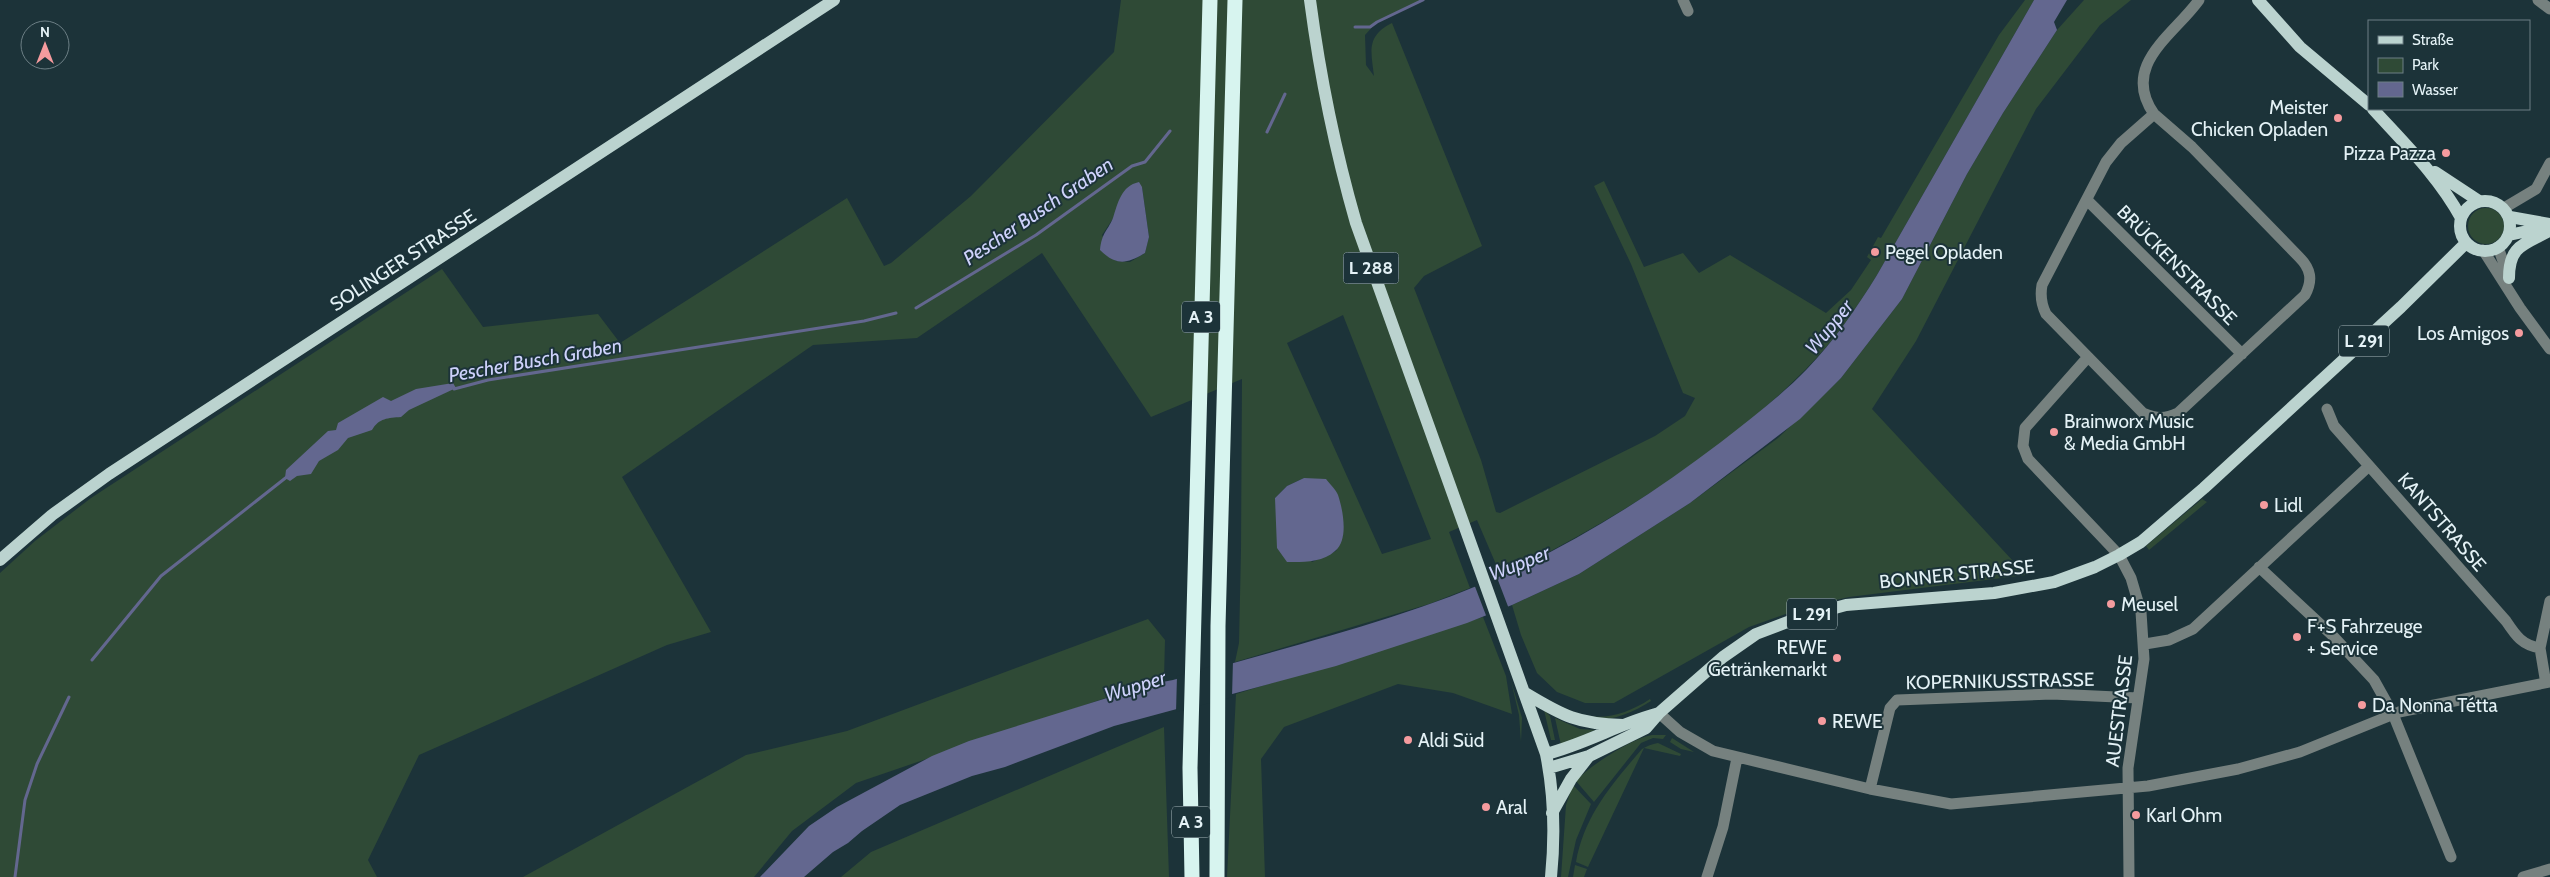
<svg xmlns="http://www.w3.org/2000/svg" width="2550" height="877" viewBox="0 0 2550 877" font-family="Cabin,sans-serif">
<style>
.green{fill:#2f4a36;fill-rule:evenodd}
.water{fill:#63678f}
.pier{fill:#1c3339}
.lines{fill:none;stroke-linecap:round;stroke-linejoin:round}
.stream{stroke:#63678f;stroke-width:3}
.minor{stroke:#76817f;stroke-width:11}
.major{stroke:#bbd3cf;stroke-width:12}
.highway{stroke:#d7f4ef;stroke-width:15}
.poi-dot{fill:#f59b9e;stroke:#1c3339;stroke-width:2}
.labels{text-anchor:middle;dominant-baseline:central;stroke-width:4;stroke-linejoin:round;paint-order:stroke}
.shield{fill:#1c3339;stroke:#a8b9bd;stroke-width:1}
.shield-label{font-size:18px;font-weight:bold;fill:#e4f2f6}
.poi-label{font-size:19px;fill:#e4f2f6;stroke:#1c3339;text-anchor:start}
.street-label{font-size:19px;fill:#e4f2f6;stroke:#1c3339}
.water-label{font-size:20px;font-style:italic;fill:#ced2fb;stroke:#1c3339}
</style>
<rect width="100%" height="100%" fill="#1c3339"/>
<path class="green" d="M 1121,0 L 1425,0 L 1376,23 L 1365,35 L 1366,65 L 1374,76 C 1371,51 1366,36 1392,23 L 1482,246 L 1424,276 L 1414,288 L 1481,460 L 1496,512 L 1500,513 L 1655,436 L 1685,416 L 1695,398 L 1683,393 L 1631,264 L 1594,186 L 1604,181 L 1644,267 L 1683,253 L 1699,273 L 1730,255 L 1826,313 L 1851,290 L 1871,260 L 1867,257 L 1878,237 L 1881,238 L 1999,35 L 2025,0 L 2034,0 L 1877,275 C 1856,309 1834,341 1806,369 C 1721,455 1614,520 1506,574 L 1501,576 L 1477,520 L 1449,532 L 1470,588 L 1429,604 L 1235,662 L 1239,643 L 1241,550 L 1242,379 L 1151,417 L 1042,253 L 917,338 L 813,345 L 622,477 L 711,632 L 667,645 L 419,755 L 368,860 L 377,877 L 0,877 L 0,573 L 35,541 L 91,498 L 442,269 L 483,327 L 598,314 L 620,343 L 847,198 L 884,266 L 891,263 L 971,196 L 1114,52 ZM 1142,187 L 1149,237 L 1145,253 L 1130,262 L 1116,261 L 1102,235 L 1112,220 ZM 1343,315 L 1431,539 L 1382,554 L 1287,343 ZM 1304,478 L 1343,536 L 1336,551 L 1312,562 L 1275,498 L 1287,486 Z
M 2084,0 L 2131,0 L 2100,25 L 2036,109 L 1916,341 L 1872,409 L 2026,575 L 1849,597 L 1805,607 L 1749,627 L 1614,703 L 1585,703 L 1557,692 L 1537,673 L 1521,635 L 1512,605 L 1579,574 L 1690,503 L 1778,438 L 1841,378 L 1902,299 L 1967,174 L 2003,113 L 2057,30 Z
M2468 226a18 18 0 1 1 36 0a18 18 0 1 1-36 0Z
M 2202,499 L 2207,502 L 2149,550 L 2146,546 Z
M 1483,617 L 1506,676 L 1512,714 L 1453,693 L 1398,684 L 1284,727 L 1261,759 L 1265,877 L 1227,877 L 1236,694 Z
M 1148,619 L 1165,640 L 1164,678 L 856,783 L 792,831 L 754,877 L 523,877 L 746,755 L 847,731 Z
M 1511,681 L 1522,718 L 1521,742 L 1519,715 Z
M 1650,699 L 1651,701 C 1625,718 1586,731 1560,708 L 1563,707 C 1592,724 1623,717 1650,699 Z
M 1544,710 L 1550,716 L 1555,740 L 1551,740 Z
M 1555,718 L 1580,729 L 1595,730 L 1561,745 Z
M 1164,727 L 1169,877 L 841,877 L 871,852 Z
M 1652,735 L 1666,735 L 1663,739 L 1653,738 L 1641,743 L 1594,802 L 1576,781 C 1589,766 1633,738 1652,735 Z
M 1672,738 L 1694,752 L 1681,749 L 1670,742 Z
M 1658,743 L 1681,754 L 1680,756 L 1644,748 L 1588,867 L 1576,862 C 1584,816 1612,784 1642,749 C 1647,746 1652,744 1658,743 Z
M 1573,785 L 1591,804 L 1576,840 L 1568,877 L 1561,877 L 1566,805 Z
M 1575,865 L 1587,869 L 1584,877 L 1573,877 Z"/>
<path class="water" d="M 2034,0 L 2067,0 L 2054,22 L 2057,30 L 2003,113 L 1967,174 L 1902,299 L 1841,378 L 1800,419 L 1690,503 L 1579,574 L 1512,605 L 1467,623 L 1336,666 L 1114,726 L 1005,767 L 972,776 L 900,805 L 862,831 L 848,843 L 833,852 L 804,877 L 760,877 L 809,826 L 837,807 L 932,756 L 969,741 L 1152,684 L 1173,680 C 1282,648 1404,620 1507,573 C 1584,538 1654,493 1721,442 C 1750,419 1781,396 1807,369 C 1834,341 1856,309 1877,275 Z
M 1139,182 L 1142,187 L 1149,237 L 1145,253 C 1127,264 1116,266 1100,250 C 1102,232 1107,232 1113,218 C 1118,203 1121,186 1139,182 Z
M 453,383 L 456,388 L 409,410 L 401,417 C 388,418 379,418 372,430 L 348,438 L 338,450 L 319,461 L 311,474 L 297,476 L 290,481 L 285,478 L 286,470 L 328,431 L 336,430 L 338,423 L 383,397 L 391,401 L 416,389 Z
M 1304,478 L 1326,479 C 1330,484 1336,490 1338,495 C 1343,510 1349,540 1335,551 C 1322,563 1303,562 1287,562 L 1277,548 L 1275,498 L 1287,486 Z"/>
<path class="pier" d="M 1496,575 L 1509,609 L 1487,618 L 1474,584 Z
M 1233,660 L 1232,697 L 1176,712 L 1177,676 Z"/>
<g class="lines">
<path class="stream" d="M 1355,27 L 1370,27 L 1377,22 L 1423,0
M 1267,132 L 1285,94
M 916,308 L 1036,235 L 1132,166 L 1145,162 L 1170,131
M 454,389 L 488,380 L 864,321 L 896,313
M 92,660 L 161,576 L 288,476
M 15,877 L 25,800 L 37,764 L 69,697"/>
<path class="minor" d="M 1683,0 L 1688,11
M 2538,0 L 2550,9
M 2154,114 L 2192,147 L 2299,257 C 2311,269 2313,280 2305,295 L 2178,413 C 2165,419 2157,419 2143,413 L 2046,314 C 2041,304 2040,296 2042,285 L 2106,162 L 2121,143 L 2154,114 C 2120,65 2174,35 2199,0
M 2088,201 L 2242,354
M 2504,208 L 2536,189 L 2550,163
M 2498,247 L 2509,278
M 2483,250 L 2520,308 L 2550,349
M 2088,357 L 2025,428 L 2023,446 L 2028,459 L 2119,555 L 2131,578 L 2141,612 L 2144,659 L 2128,768 L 2129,877
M 2327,409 L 2334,426 L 2506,621 C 2516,636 2522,645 2540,648
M 2259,567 L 2332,635 L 2374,680 L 2393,714 L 2451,857
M 2550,601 L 2540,648 L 2545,678 L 2550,682
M 2145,644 L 2169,640 L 2193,629 L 2369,466
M 1659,713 L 1680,732 L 1713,751 L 1870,789 L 1951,804 L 2148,786 L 2238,769 L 2300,752 L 2399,712 L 2550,682
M 1870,789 L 1890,708 L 1897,700 L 2052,694 L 2138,698
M 1707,877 L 1723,827 L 1737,758
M 2523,877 L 2550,869"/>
<path class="major" d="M 1310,0 C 1320,76 1335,150 1356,223 L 1546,754 C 1554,794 1555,837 1551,877
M 2258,0 L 2300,47 L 2369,105
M 2373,109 C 2404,143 2439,177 2461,218
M 2435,172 L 2479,201
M2460 226a25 25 0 1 1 50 0a25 25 0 1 1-50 0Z
M 2510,217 L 2550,224
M 2509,235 L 2532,230 L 2549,231
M 2509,278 C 2509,245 2524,245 2549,231
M 0,560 L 52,515 L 109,474 L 834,0
M 1525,693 C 1563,716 1578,724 1623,725
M 1546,754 C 1586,744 1620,723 1659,713
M 1549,768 L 1589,756 L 1646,728 L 1659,713 L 1723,657 L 1756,634 L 1798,618 L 1846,605 L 1994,593 L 2054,582 L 2095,567 L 2119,555 L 2141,542 L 2204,488 L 2401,307 L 2466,243
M 1552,813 L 1571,779 L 1589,756"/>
<path class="highway" d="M 1192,877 L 1190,768 L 1210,0
M 1217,877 L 1218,626 L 1235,0"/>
</g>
<g class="poi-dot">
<circle cx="2338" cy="118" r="5"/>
<circle cx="2446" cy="153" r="5"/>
<circle cx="1875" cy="252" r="5"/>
<circle cx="2519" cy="333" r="5"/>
<circle cx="2054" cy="432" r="5"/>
<circle cx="2264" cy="505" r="5"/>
<circle cx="2111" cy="604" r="5"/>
<circle cx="2297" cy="637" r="5"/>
<circle cx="1837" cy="658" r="5"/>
<circle cx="2362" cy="705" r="5"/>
<circle cx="1822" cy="721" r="5"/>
<circle cx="1408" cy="740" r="5"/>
<circle cx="1486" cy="807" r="5"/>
<circle cx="2136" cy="815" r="5"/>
</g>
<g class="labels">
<g class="shield">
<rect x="1343.5" y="252.5" width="55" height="31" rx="4"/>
<rect x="1182" y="301.5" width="38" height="31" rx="4"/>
<rect x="2339" y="325.5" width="50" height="31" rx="4"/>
<rect x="1787" y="598.5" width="50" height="31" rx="4"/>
<rect x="1172" y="806.5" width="38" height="31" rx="4"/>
</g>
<g class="shield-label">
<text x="1371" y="268">L 288</text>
<text x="1201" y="317">A 3</text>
<text x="2364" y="341">L 291</text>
<text x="1812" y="614">L 291</text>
<text x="1191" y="822">A 3</text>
</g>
<g class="poi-label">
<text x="2328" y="107" text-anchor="end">Meister<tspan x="2328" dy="22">Chicken Opladen</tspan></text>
<text x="2436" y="153" text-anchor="end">Pizza Pazza</text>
<text x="1885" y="252">Pegel Opladen</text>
<text x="2509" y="333" text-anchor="end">Los Amigos</text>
<text x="2064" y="421">Brainworx Music<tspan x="2064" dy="22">&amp; Media GmbH</tspan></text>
<text x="2274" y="505">Lidl</text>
<text x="2121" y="604">Meusel</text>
<text x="2307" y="626">F+S Fahrzeuge<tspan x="2307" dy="22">+ Service</tspan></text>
<text x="1827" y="647" text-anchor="end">REWE<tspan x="1827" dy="22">Getränkemarkt</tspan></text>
<text x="2372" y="705">Da Nonna Tétta</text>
<text x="1832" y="721">REWE</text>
<text x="1418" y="740">Aldi Süd</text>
<text x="1496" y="807">Aral</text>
<text x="2146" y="815">Karl Ohm</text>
</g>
<g class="street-label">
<text transform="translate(403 260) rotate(-33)">SOLINGER STRASSE</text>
<text transform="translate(2177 265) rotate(45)">BRÜCKENSTRASSE</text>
<text transform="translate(2442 522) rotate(49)">KANTSTRASSE</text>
<text transform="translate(1957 574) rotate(-6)">BONNER STRASSE</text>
<text transform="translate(2000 681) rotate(-1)">KOPERNIKUSSTRASSE</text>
<text transform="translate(2119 711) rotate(-83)">AUESTRASSE</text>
</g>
<g class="water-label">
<text transform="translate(1038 211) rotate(-34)">Pescher Busch Graben</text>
<text transform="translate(1829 327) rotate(-51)">Wupper</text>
<text transform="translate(535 360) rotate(-10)">Pescher Busch Graben</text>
<text transform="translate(1519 563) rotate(-21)">Wupper</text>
<text transform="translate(1135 686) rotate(-17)">Wupper</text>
</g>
</g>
<rect x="2368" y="20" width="162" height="90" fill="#1c3339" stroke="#6c7f85"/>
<rect x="2378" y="36" width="25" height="8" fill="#bbd3cf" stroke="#6c7f85"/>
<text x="2412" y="45" font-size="15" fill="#e4f2f6">Straße</text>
<rect x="2378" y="58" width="25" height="15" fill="#2f4a36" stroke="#6c7f85"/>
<text x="2412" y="70" font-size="15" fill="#e4f2f6">Park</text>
<rect x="2378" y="82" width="25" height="15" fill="#63678f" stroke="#6c7f85"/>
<text x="2412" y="95" font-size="15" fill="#e4f2f6">Wasser</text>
<g transform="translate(45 45)"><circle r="24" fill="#1c3339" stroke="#6c7f85"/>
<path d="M0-4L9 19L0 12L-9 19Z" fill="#f59b9e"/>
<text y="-8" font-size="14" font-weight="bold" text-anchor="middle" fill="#e4f2f6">N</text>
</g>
</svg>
